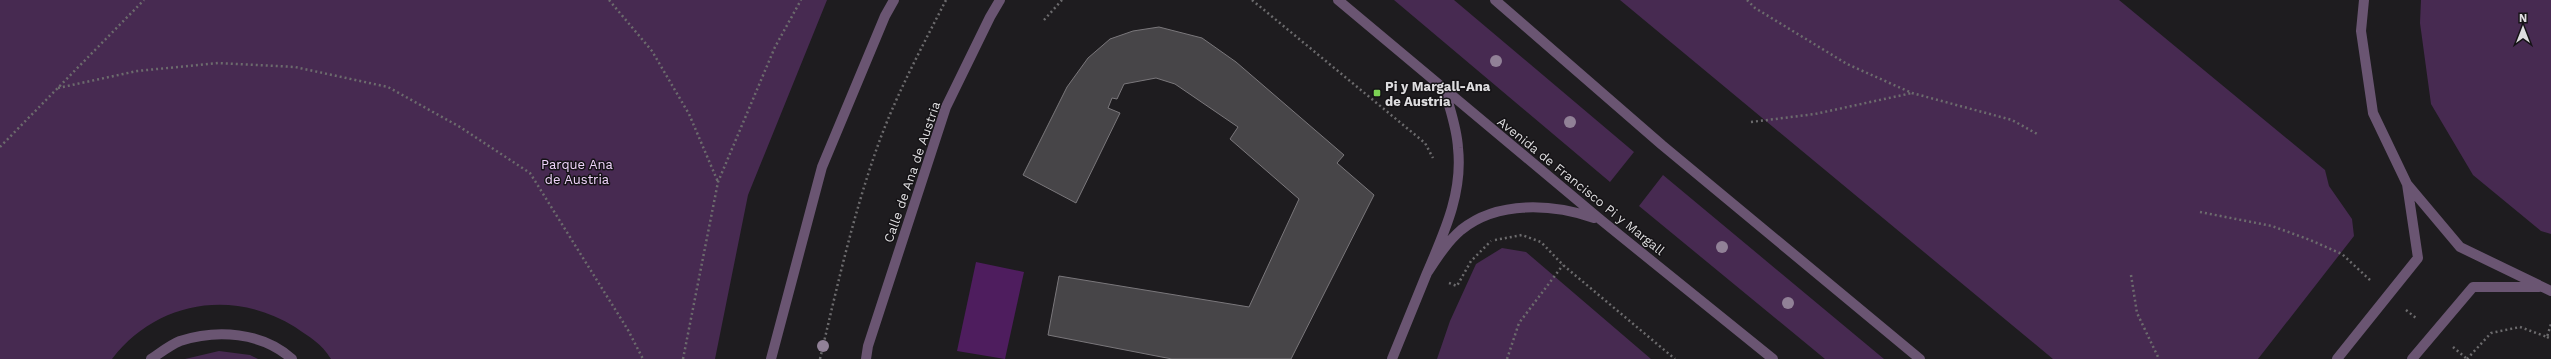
<svg xmlns="http://www.w3.org/2000/svg" width="2551" height="359" viewBox="0 0 2551 359" font-family="'Work Sans',sans-serif">
<style>
.green{fill:#472a51}
.water{fill:#4e1d5e}
.building{fill:#474548;stroke:#7a777b}
.lines{fill:none;stroke-linecap:round;stroke-linejoin:round}
.path{stroke:#6c6b6d;stroke-width:2.5;stroke-dasharray:2 3;stroke-linecap:butt}
.minor{stroke:#6a5572;stroke-width:10}
.tree{fill:#918197}
.poi-dot{fill:#7cd154;stroke:#151316;stroke-width:1.5}
.labels{text-anchor:middle;dominant-baseline:central;stroke-width:3;stroke-linejoin:round;paint-order:stroke}
.poi-label{font-size:13px;font-weight:bold;fill:#dedddf;stroke:#151316;text-anchor:start}
.park-label{font-size:13px;fill:#efd3fa;stroke:#151316}
.street-label{font-size:13px;fill:#dedddf;stroke:#151316}
</style>
<rect width="100%" height="100%" fill="#1e1c1f"/>
<path class="green" d="M 0,0 L 827,0 L 748,195 L 715,359 L 331,359 C 321,343 311,338 295,327 C 233,288 156,301 112,359 L 0,359 Z
M 1394,0 L 1454,0 L 1634,152 L 1610,182 Z
M 1620,0 L 2119,0 L 2325,170 L 2329,186 L 2352,219 L 2354,236 L 2258,359 L 2053,359 Z
M 2421,0 L 2551,0 L 2551,234 L 2541,231 L 2473,175 L 2431,104 L 2420,23 Z
M 1663,175 L 1884,359 L 1825,359 L 1639,206 Z
M 1502,248 L 1526,252 L 1651,359 L 1437,359 L 1450,321 L 1476,264 Z
M 219,351 L 250,355 L 258,359 L 185,359 Z"/>
<path class="water" d="M 976,262 L 1024,272 L 1005,359 L 957,351 Z"/>
<path class="building" d="M 1159,27 L 1202,38 L 1236,62 L 1344,155 L 1337,163 L 1374,195 L 1291,359 L 1172,359 L 1048,335 L 1059,276 L 1249,307 L 1299,199 L 1230,139 L 1238,127 L 1175,84 L 1156,78 L 1124,84 L 1117,99 L 1112,98 L 1108,108 L 1120,113 L 1076,203 L 1023,175 L 1067,87 L 1088,58 L 1110,39 L 1133,31 Z"/>
<g class="lines">
<path class="path" d="M 609,0 L 652,51 L 689,114 L 718,182
M 1252,0 L 1425,143 L 1433,158
M 1747,0 L 1755,8 L 1847,64 L 1912,93 L 2012,120 L 2039,135
M 1044,20 L 1062,0
M 58,88 L 137,71 L 218,63 L 295,67 L 388,87 L 460,127 L 530,173 L 628,330 L 643,359
M 1751,122 L 1815,114 L 1912,93
M 0,147 L 144,0
M 2200,212 L 2272,226 L 2310,240 L 2342,254 L 2370,280
M 1495,240 L 1522,235 L 1541,242 L 1563,265 L 1675,359
M 2131,275 L 2137,313 L 2159,359
M 1449,283 L 1457,286 L 1471,261 L 1491,241
M 2406,310 L 2416,318
M 2547,337 L 2551,339
M 2453,347 L 2467,359
M 683,359 L 718,182 L 775,47 L 801,0
M 820,359 C 837,287 853,215 878,145 C 896,95 922,47 946,0
M 1507,359 L 1519,323 L 1563,265
M 2467,359 L 2491,333 L 2520,327 L 2547,337 L 2551,324"/>
<path class="minor" d="M 1338,0 L 1601,220 L 1773,359
M 1495,0 L 1662,145 L 1920,359
M 2364,0 L 2361,31 L 2373,113 L 2407,184 L 2460,247 L 2551,291
M 1445,91 C 1450,110 1457,128 1458,148 C 1463,193 1444,233 1427,273 C 1437,258 1447,242 1461,230 C 1498,200 1553,204 1594,218
M 151,359 C 160,353 170,345 180,341 C 217,329 262,332 292,359
M 771,359 L 822,167 L 885,16 L 894,0
M 866,359 L 868,346 L 946,107 L 990,17 L 1000,0
M 1392,359 L 1427,273
M 2337,359 L 2418,258 L 2407,184
M 2412,359 L 2473,287 L 2539,287"/>
</g>
<g class="tree">
<circle cx="1496" cy="61" r="6"/>
<circle cx="1570" cy="122" r="6"/>
<circle cx="1722" cy="247" r="6"/>
<circle cx="1788" cy="303" r="6"/>
<circle cx="823" cy="346" r="6"/>
</g>
<rect class="poi-dot" x="1373" y="89" width="8" height="8" rx="2"/>
<g class="labels">
<g class="poi-label">
<text x="1385" y="86">Pi y Margall-Ana<tspan x="1385" dy="15">de Austria</tspan></text>
</g>
<g class="park-label">
<text x="577" y="164">Parque Ana<tspan x="577" dy="15">de Austria</tspan></text>
</g>
<g class="street-label">
<text transform="translate(912 172) rotate(-71)">Calle de Ana de Austria</text>
<text transform="translate(1581 186) rotate(39)">Avenida de Francisco Pi y Margall</text>
</g>
</g>
<g transform="translate(2523 28)" stroke="#151316" stroke-width="3" paint-order="stroke">
<path d="M0-3L7 15L0 10L-7 15Z" fill="#dedddf"/>
<text y="-6" font-size="11" font-weight="bold" text-anchor="middle" fill="#dedddf">N</text>
</g>
</svg>
